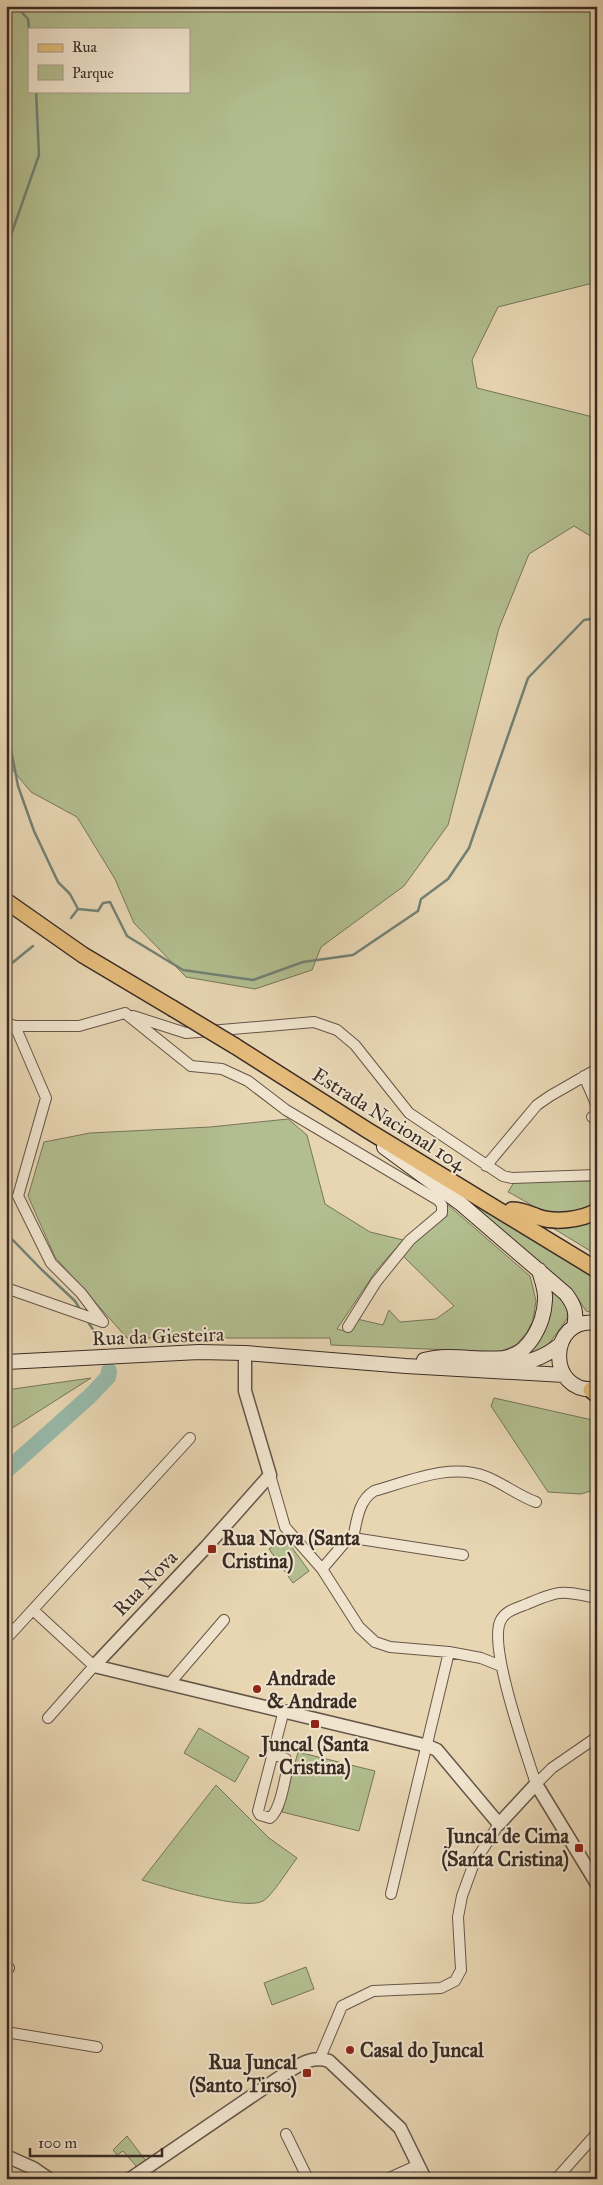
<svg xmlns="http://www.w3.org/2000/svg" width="603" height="2185" viewBox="0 0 603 2185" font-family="'IM FELL Great Primer',serif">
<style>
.green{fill:#b2be8f;stroke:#76755a;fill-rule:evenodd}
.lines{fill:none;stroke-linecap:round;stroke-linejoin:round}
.stream{stroke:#728175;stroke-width:2.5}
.river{stroke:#97b9aa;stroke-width:16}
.minor-casing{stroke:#665648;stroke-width:12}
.tertiary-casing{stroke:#665648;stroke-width:15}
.secondary-casing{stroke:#3a2c25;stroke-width:16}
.primary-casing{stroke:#3a2c25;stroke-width:18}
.minor{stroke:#f0e4ce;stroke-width:10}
.tertiary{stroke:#f0e4ce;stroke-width:12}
.secondary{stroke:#f0e4ce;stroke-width:14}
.primary{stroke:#e4bb7a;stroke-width:15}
.primary-bridge-casing{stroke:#3a2c25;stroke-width:18;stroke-linecap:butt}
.primary-bridge{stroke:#e4bb7a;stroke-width:15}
.poi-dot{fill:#8f2418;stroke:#f0e4ce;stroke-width:2}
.labels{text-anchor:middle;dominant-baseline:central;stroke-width:4;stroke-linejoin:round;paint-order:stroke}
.street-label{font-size:20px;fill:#3a2c25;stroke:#f0e4ce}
.poi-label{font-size:20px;font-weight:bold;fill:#3a2c25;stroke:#f0e4ce;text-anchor:start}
</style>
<rect width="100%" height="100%" fill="#e8d6b3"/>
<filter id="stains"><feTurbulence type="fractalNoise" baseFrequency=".004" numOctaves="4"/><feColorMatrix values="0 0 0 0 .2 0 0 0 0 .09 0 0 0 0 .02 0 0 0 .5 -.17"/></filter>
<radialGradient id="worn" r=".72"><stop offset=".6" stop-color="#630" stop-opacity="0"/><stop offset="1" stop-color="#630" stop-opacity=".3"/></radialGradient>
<path class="green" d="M 6,6 L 597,6 L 597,282 L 498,307 L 472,360 L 477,388 L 597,418 L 597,540 L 574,526 L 529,554 L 499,628 L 448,825 L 404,886 L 321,947 L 312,970 L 255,989 L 186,977 L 134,923 L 115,879 L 77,817 L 31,792 L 6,762 ZM 29,29 L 189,29 L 189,91 L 29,91 Z
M 288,1119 L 307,1135 L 325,1204 L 370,1232 L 403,1240 L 376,1271 L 337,1329 L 348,1332 L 357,1319 L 383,1325 L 389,1310 L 400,1322 L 436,1319 L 454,1306 L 402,1255 L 448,1205 L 530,1276 L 536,1301 L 533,1320 L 527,1332 L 516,1345 L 499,1352 L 331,1345 L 330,1338 L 127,1338 L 55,1257 L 28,1196 L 44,1142 L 90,1133 L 210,1127 Z
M 430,1175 L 597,1277 L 597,1314 L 586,1311 L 575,1294 Z
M 597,1181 L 597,1203 C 584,1209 566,1214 551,1213 C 540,1212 519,1197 508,1192 L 514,1182 Z
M 597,1214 L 597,1255 L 551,1227 Z
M 550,1289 L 568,1307 L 567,1319 L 545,1349 L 521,1358 C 546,1332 551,1325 550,1289 Z
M 91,1378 L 6,1432 L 6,1390 Z
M 494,1398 L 597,1421 L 597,1489 L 581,1494 L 548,1492 L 491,1406 Z
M 285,1538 L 309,1571 L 293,1583 L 269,1549 Z
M 199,1728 L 249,1757 L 235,1782 L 184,1753 Z
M 298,1752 L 375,1771 L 359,1831 L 282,1812 Z
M 216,1785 L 269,1838 L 297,1858 C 290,1867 272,1896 263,1901 C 245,1911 164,1887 142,1880 Z
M 306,1967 L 314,1989 L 272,2005 L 264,1983 Z
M 127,2136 L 146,2161 L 137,2167 L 123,2151 L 117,2155 L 113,2150 Z"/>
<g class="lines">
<path class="stream" d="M 16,6 L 28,19 L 29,29
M 6,239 L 11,235 L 39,155 L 36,91
M 6,737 L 10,744 L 18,786 L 34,831 L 58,882 L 70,894 L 78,909 L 71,918
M 78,909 L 98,911 L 103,903 L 110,902 L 127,936 L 183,970 L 253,980 L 303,962 L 353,955 L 418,911 L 421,899 L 448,879 L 469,848 L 528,678 L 584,620 L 597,618
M 6,968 L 33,946
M 6,1228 L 7,1234 L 41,1269 L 75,1301 L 81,1311
M 87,1320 L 100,1341"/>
<path class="river" d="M 6,1471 L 90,1396 L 108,1377 L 109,1371"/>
<defs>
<path id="minor" d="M 133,1016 L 186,1033 L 314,1022 L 337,1030 L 355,1045 L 409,1113 L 503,1176 L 512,1178 L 597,1175
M 6,1023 L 15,1026 L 79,1026 L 125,1013 L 191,1066 L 222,1069 L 248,1081 L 286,1110 L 438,1200 L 442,1205 L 442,1213 L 410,1240 L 376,1282 L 348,1327
M 15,1026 L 46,1098 L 18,1196 L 51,1263 L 81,1293 L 103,1322
M 584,1076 L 597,1106
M 592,1117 L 597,1117
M 486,1166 L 537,1105 L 550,1096 L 597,1069
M 6,1288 L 103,1322
M 270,1475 L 285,1527 L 322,1569 L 359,1627 L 375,1642 L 390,1647 L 449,1652 L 481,1658 L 501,1666
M 353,1538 C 357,1521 358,1501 374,1491 C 410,1481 451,1462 487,1477 C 504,1484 519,1496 536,1502
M 322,1569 L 346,1541 L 353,1538 L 463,1555
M 597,1598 C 562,1591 561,1589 527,1604 C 517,1608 504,1611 500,1622 C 489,1649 526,1752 536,1784 L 552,1768 L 597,1737
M 33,1610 L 94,1666 L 48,1718
M 6,1639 L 190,1438
M 170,1683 L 224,1620
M 273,1754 L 286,1759 L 288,1765 C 285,1778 281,1810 270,1818 L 260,1815 L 258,1811 L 284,1710
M 391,1894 L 449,1652
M 6,1967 L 9,1968
M 6,2032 L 97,2047
M 320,2058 L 342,2006 L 373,1991 L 441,1988 L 455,1981 L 461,1970 L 458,1917 L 462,1896 L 474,1863 L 499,1824
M 286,2134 L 308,2179
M 387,2179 L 418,2165
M 556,2179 L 597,2133"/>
<path id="tertiary" d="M 245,1353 L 245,1391 L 270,1475 L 207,1546 L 94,1666 L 428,1746 L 437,1750 L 499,1824 L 536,1784 L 597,1884
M 6,2156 L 33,2168 L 49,2179
M 130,2179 L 283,2075 C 298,2066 310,2055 329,2061 L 400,2128 L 425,2179"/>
<path id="secondary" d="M 384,1147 L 460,1203 L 566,1294 C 575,1306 577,1313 574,1327
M 597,1323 C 548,1315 545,1395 597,1389
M 424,1360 C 451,1353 477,1361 504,1358 C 530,1354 544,1323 545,1300 C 546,1290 541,1279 539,1270
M 6,1362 L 199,1352 L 245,1353 L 406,1366 L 564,1375
M 508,1364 C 528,1364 545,1357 561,1344"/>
<path id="primary" d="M 6,901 L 83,955 L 172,1008
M 235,1046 L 367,1130 L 597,1270
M 512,1210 C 522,1210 529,1214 538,1217 C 555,1223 581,1220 597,1211
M 591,1390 L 597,1395"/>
</defs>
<use href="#minor" class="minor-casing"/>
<use href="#tertiary" class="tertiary-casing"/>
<use href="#secondary" class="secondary-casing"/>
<use href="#primary" class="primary-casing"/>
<use href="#minor" class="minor"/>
<use href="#tertiary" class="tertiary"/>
<use href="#secondary" class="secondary"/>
<use href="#primary" class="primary"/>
<defs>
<path id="primary-bridge" d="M 172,1008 L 235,1046"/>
</defs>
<use href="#primary-bridge" class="primary-bridge-casing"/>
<use href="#primary-bridge" class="primary-bridge"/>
</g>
<g class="poi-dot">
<rect x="207" y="1544" width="10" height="10" rx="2.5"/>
<circle cx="257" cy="1689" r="5"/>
<rect x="310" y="1719" width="10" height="10" rx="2.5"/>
<rect x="574" y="1843" width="10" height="10" rx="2.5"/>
<circle cx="350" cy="2050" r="5"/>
<rect x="302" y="2068" width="10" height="10" rx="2.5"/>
</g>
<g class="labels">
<g class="street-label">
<text transform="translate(389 1119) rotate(32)">Estrada Nacional 104</text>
<text transform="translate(158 1336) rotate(-2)">Rua da Giesteira</text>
<text transform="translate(145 1583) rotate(-46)">Rua Nova</text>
</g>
<g class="poi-label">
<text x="222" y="1538">Rua Nova (Santa<tspan x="222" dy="23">Cristina)</tspan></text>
<text x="267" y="1678">Andrade<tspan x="267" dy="23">&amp; Andrade</tspan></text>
<text x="315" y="1744" text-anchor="middle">Juncal (Santa<tspan x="315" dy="23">Cristina)</tspan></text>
<text x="569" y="1836" text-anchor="end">Juncal de Cima<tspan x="569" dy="23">(Santa Cristina)</tspan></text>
<text x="360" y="2050">Casal do Juncal</text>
<text x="297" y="2062" text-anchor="end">Rua Juncal<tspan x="297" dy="23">(Santo Tirso)</tspan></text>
</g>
</g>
<rect width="603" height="2185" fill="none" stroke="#e8d6b3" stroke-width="25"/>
<rect x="8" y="8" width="588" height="2170" fill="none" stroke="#3a2c25" stroke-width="2.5"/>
<rect x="12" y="12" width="578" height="2160" fill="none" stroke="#3a2c25"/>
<rect x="28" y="28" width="162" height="65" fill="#f0e4ce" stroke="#a79a8a"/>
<rect x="38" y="44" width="25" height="8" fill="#e4bb7a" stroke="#a79a8a"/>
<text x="72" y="52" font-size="15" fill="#3a2c25">Rua</text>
<rect x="38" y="65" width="25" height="15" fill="#b2be8f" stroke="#a79a8a"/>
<text x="72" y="78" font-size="15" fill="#3a2c25">Parque</text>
<path d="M30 2148v8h132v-8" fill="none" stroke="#3a2c25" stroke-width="2.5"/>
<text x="38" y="2148" font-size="15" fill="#3a2c25" stroke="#f0e4ce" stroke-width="4" paint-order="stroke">100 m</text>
<rect width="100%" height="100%" filter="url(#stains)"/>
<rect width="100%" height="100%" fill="url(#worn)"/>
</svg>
